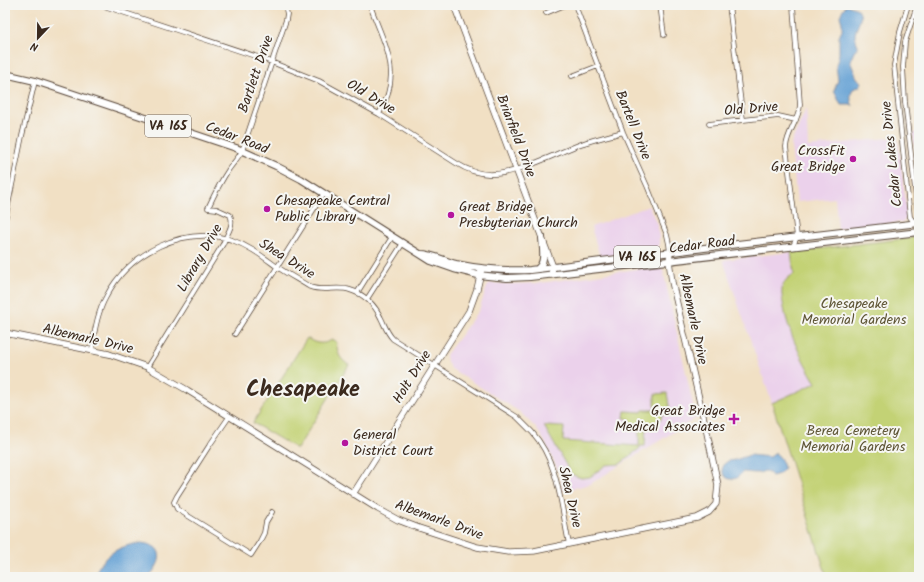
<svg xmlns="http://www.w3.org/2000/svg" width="924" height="582" viewBox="0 0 924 582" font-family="Kalam,sans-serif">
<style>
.built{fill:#ebd1eb}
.green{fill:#c3d274;stroke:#7f7e49}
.water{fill:#64a0d4;stroke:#506579}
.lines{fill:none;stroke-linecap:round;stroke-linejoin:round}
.street-casing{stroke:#564537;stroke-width:5.5}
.secondary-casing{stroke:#564537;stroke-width:7}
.primary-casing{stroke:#564537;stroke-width:8}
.street{stroke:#fff;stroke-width:4}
.secondary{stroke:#fff;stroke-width:5.5}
.primary{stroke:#fff;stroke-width:6}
.poi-dot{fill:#b5179e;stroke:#f6f6f2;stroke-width:1.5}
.labels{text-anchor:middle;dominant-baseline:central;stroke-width:4;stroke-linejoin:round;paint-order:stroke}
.shield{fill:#f6f6f2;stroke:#73675e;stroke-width:1}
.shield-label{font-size:13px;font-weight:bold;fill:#3b2a1e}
.street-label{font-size:14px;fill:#3b2a1e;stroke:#f6f6f2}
.poi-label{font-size:14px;fill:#3b2a1e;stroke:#f6f6f2;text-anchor:start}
.park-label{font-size:14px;fill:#5d5434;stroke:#f6f6f2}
.town-label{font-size:22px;font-weight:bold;fill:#3b2a1e;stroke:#f6f6f2}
</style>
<rect width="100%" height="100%" fill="#f6f6f2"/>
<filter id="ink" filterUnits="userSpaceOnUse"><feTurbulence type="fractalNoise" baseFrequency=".025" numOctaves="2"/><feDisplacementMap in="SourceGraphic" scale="8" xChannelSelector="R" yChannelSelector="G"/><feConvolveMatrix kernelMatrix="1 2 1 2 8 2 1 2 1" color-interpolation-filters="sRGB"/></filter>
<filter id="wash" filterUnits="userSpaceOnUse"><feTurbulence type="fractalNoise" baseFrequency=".012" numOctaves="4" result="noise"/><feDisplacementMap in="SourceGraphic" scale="16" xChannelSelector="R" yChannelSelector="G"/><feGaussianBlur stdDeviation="0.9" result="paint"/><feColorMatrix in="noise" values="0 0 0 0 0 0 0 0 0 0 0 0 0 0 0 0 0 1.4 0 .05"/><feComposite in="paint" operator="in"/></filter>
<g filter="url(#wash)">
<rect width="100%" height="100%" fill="#f1e0c4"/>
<path class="built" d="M 806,106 L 808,147 L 897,137 L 900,154 L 907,215 L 906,219 L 902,222 L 838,229 L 835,198 L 797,202 L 791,146 L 792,141 L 804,114 Z
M 913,133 L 919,133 L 919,183 Z
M 649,206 L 657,225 L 659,237 L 659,244 L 655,250 L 600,257 L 591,227 Z
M 791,252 L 794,274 L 787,278 L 784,283 L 782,291 L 784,310 L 788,324 L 800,356 L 817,383 L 772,403 L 723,260 Z
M 657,266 L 659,266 L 663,270 L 696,418 L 590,484 L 563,491 L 560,475 L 544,440 L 536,428 L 520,412 L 450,368 L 447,362 L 446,355 L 479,310 L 487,287 L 490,283 L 511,284 L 541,283 Z"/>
<path class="green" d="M 919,237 L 919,577 L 827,577 L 772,403 L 816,383 C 801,358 788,333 783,303 C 782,297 781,291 783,285 C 785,280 789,277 794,274 L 791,252 Z
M 307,338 C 315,344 323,345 332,340 L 336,341 C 338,353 338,358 349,365 L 297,449 L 253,423 Z
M 667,393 L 670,411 L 665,414 L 662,414 L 661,419 L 653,427 L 646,426 L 645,446 L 640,446 L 640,448 L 620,464 L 606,465 L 590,477 L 581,478 L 571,474 L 544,426 L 564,427 L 563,441 L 639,446 L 639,425 L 629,425 L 629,419 L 624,418 L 625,411 L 642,412 L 643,410 L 655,410 L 655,394 Z"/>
<path class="water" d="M 847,5 L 858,9 C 864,18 857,24 855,34 C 855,39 857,42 858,46 L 854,52 L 850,61 L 857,78 L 862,82 L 860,86 L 853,89 C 850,96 850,100 853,106 L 850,105 L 841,105 L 834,91 L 838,80 L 836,66 L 839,54 L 839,37 L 842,30 L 842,23 L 840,16 L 843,9 Z
M 775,453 C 780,456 784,464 784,469 L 779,474 L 772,476 C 765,467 764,473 757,473 C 752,473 747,472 743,472 C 741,473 740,475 738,477 C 729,483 720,475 723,465 L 728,461 L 735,460 L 750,455 L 770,457 Z
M 141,543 C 166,545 163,563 148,577 L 94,577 C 101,556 119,545 141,543 Z"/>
</g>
<g filter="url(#ink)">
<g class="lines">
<defs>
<path id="street" d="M 101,5 L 261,58 L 319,81 L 379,114 L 456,163 C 467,170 480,175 494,174 C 519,173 557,153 581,144 C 595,139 609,136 623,132
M 370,5 C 384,45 404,72 379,114
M 575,5 L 623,132 L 648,188 L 667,235 L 669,244 L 670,253
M 660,5 L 664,35
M 729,5 L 743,120
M 908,5 L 900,32 L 894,65 L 910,217 L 915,224
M 546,13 L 565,5
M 572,76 L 598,66
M 709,124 L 778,116 L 796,120
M 5,220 L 22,136 L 35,81
M 915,224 L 918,215 L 905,102 L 903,67 L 905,42 L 917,5
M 793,246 L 797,237 L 786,147 C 787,132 799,120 800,105 L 793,5
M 357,293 L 392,237
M 367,299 L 403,243
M 235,334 L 324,193
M 92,350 C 94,332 97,313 106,297 C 128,253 183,225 232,240 C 249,246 262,256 276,266 C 287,274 299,280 310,287 C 323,292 337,286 350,290 C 364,294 375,305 381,318 C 385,326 387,333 393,339 L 517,417 C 522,422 527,427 532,432 C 559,462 561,507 569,544
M 147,367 L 223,244 C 226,235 235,225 230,215 L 217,209 L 208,208 C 214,195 221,181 229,169 C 234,162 238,158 242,151 L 286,20 L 287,14 L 285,5
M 229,417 L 209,446 L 177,496 L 174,502 L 177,509 L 251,555 L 260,541 L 264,533 L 266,522 L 272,512"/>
<path id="secondary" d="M 454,5 L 553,267 L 551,275
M 5,333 L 109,354 L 147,367 L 187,390 L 378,509 L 398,520 L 419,528 L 477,547 L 508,552 L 534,551 L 697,518 L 709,512 L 716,504 L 718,485 L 707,433 L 672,282 L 669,261 L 670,253
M 353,494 L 469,311 L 477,289 L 482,268"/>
<path id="primary" d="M 5,74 L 35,81 L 236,148 L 276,166 L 301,179 L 431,261 L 454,269 L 478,275 L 507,278 L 530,277 L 919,232
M 421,254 C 433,254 444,261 456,264 C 480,269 506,271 530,270 L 712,247 L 919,223
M 537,269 C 547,263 542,246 542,237"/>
</defs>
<use href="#street" class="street-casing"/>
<use href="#secondary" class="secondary-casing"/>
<use href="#primary" class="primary-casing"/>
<use href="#street" class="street"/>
<use href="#secondary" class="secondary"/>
<use href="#primary" class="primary"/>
</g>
</g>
<g class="poi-dot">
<circle cx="853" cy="159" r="4"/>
<circle cx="267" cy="209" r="4"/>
<circle cx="451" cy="215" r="4"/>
<path d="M732 413h4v4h4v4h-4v4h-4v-4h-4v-4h4z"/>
<circle cx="345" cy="443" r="4"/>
</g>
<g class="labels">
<g class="shield">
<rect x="145" y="115" width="46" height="22" rx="3"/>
<rect x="614" y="246" width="46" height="22" rx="3"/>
</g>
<g class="shield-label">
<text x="168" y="126">VA 165</text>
<text x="637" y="257">VA 165</text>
</g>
<g class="street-label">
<text transform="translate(256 74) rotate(-71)">Bartlett Drive</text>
<text transform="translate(371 97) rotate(31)">Old Drive</text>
<text transform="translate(751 109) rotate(-5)">Old Drive</text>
<text transform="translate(633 125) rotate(68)">Bartell Drive</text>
<text transform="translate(516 136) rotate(69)">Briarfield Drive</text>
<text transform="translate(237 138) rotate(21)">Cedar Road</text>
<text transform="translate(892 154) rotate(-96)">Cedar Lakes Drive</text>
<text transform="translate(702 245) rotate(-7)">Cedar Road</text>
<text transform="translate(200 258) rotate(-60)">Library Drive</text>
<text transform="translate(287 259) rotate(32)">Shea Drive</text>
<text transform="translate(693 319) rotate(78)">Albemarle Drive</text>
<text transform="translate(88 339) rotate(13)">Albemarle Drive</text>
<text transform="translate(412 377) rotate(-58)">Holt Drive</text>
<text transform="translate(570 497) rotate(77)">Shea Drive</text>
<text transform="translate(439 520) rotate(20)">Albemarle Drive</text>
</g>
<g class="poi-label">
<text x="845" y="151" text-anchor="end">CrossFit<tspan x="845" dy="16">Great Bridge</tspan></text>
<text x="275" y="201">Chesapeake Central<tspan x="275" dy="16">Public Library</tspan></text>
<text x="459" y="207">Great Bridge<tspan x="459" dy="16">Presbyterian Church</tspan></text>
<text x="725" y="411" text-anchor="end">Great Bridge<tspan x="725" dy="16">Medical Associates</tspan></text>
<text x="353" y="435">General<tspan x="353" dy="16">District Court</tspan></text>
</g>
<g class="park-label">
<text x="854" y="304">Chesapeake<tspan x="854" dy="16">Memorial Gardens</tspan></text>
<text x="853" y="431">Berea Cemetery<tspan x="853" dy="16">Memorial Gardens</tspan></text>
</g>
<g class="town-label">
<text x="303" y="390">Chesapeake</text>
</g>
</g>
<rect width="924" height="582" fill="none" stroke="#f6f6f2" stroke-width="20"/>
<g transform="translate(38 38) rotate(202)" stroke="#f6f6f2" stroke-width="3" paint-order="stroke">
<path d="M0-3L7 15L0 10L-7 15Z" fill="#3b2a1e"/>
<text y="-6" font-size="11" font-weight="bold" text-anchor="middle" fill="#3b2a1e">N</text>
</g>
</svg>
